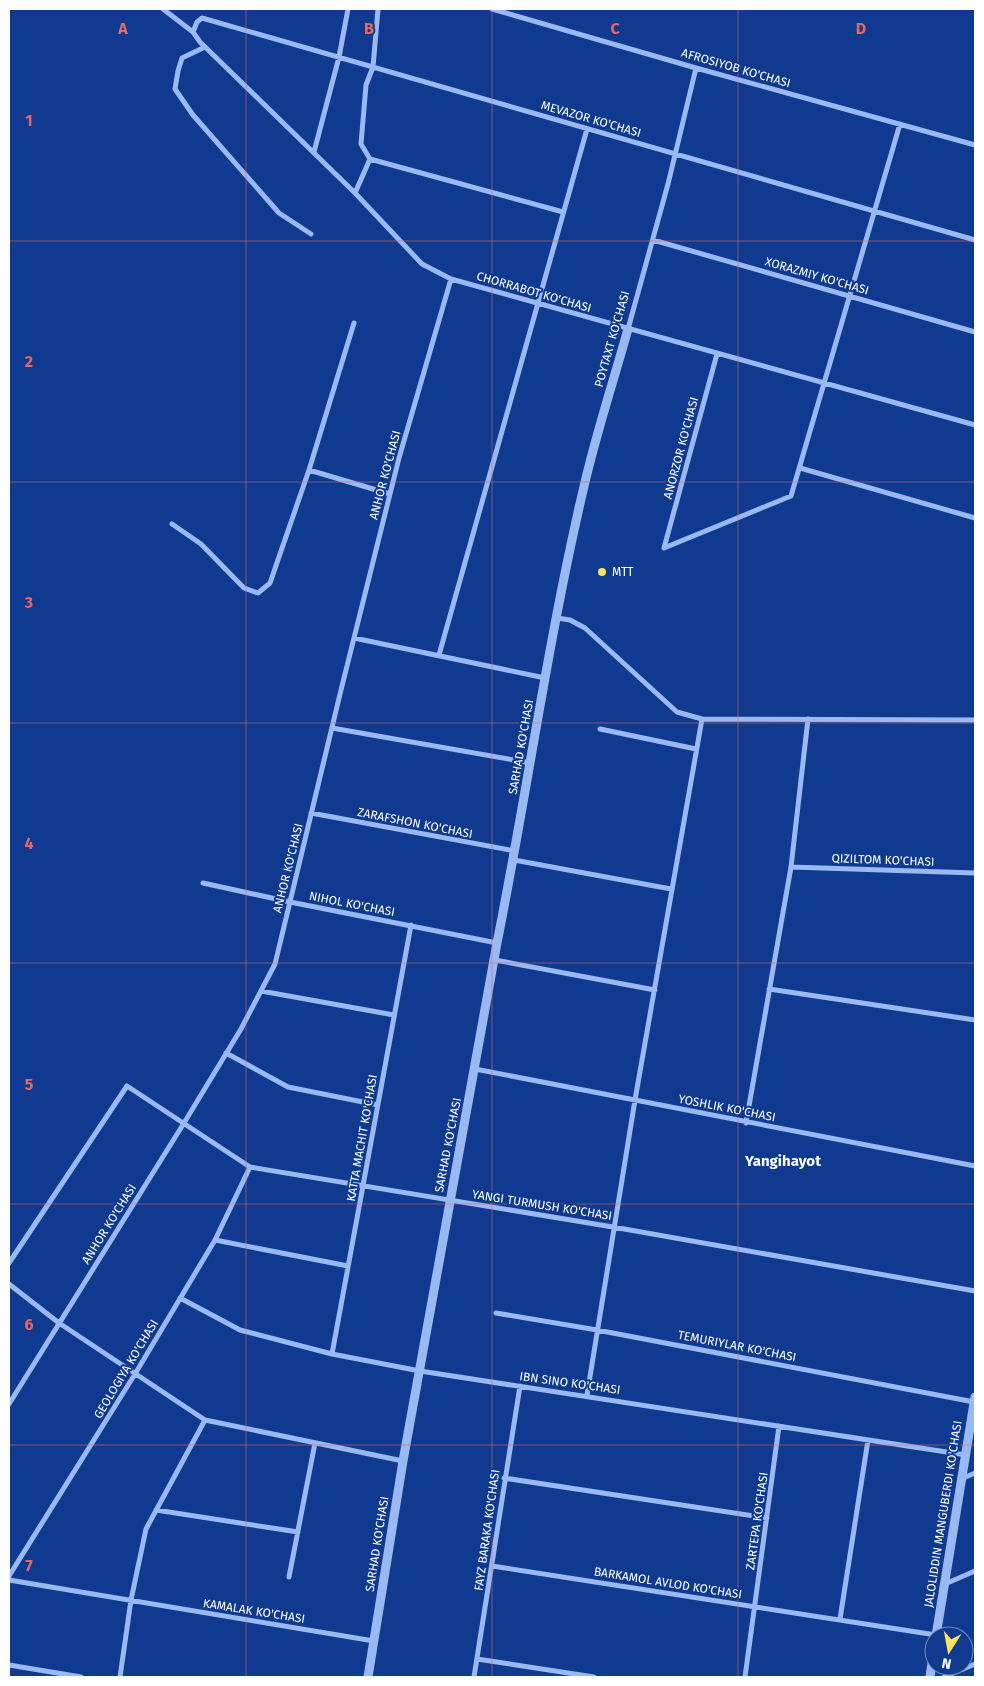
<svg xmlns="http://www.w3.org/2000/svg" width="984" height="1686" viewBox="0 0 984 1686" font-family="'Fira Sans',sans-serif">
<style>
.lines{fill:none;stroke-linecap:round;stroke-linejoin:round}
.minor{stroke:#9ab9f3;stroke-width:5}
.tertiary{stroke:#9ab9f3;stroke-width:9}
.grid{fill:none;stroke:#e26868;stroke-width:1;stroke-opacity:0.55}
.poi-dot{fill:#ffe15b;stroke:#103a8f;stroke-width:2}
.labels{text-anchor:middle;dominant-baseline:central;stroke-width:4;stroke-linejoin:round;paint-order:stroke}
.street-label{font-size:12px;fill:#fff;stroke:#103a8f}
.poi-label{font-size:12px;fill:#fff;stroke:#103a8f;text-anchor:start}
.quarter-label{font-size:15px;font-weight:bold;fill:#fff;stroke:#103a8f}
.grid-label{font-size:16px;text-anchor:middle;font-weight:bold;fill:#e26868;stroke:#103a8f;stroke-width:4;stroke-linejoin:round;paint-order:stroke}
</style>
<rect width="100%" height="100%" fill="#103a8f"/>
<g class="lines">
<path class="minor" d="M 163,9 L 193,32
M 492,9 L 696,68 L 975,145
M 205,47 L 182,58 L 178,71 L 175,89 L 193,115 L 279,213 L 311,234
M 314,152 L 339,57 L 348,9
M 370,159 L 361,144 L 366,85 L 373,67 L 378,9
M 355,193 L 370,159 L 563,212
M 653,240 L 975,332
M 975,240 L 202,18 L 197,22 L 193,32 L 200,42 L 355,193 L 422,264 L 451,279 L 975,425
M 628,329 L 668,184 L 696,68
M 800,468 L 975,518
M 309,470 L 390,494
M 172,524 L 201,544 L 244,588 L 258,593 L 270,583 L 309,470 L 354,323
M 664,548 L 791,496 L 900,124
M 664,548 L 717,354
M 557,618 L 570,620 L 585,628 L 677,712 L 702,719 L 975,720
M 354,638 L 545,678
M 439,655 L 587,129
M 332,728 L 531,763
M 600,729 L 696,749
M 311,813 L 515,851
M 514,860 L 671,889
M 791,867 L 975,873
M 203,883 L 290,902 L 497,943
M 495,960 L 655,990
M 769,989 L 975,1020
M 261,991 L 394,1015
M 226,1053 L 288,1087 L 378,1105
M 475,1069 L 975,1166
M 746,1123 L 791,867 L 808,719
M 215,1240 L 348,1266
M 9,1263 L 127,1086 L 250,1167 L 613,1227 L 975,1291
M 9,1284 L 59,1323 L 205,1420 L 403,1461
M 180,1298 L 240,1330 L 332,1354 L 420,1371 L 966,1455
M 496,1313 L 597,1330 L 974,1402
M 332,1354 L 411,925
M 587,1395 L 635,1100 L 702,719
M 9,1404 L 184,1123 L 241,1029 L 275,964 L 341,690 L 399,458 L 451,279
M 504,1478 L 767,1518
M 961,1479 L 975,1473
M 156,1510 L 298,1532
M 492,1566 L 936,1635
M 9,1576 L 135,1374 L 215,1240 L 250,1167
M 289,1577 L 315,1443
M 9,1580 L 374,1641
M 945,1584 L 975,1571
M 840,1619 L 868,1440
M 477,1659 L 594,1677
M 9,1665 L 81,1677
M 120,1677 L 131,1600 L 146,1529 L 205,1420
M 474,1677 L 520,1386
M 745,1677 L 779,1426
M 944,1677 L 975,1664"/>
<path class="tertiary" d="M 936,1636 L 975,1397
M 368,1677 L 403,1461 L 497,943 C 528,788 549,632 586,478 C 598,428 614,379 628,329
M 930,1677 L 934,1649"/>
</g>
<path class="grid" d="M 246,9 L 246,1677M 492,9 L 492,1677M 738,9 L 738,1677M 9,241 L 975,241M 9,482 L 975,482M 9,723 L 975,723M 9,963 L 975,963M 9,1204 L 975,1204M 9,1445 L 975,1445"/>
<circle class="poi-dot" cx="602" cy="572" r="5"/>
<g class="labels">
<g class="street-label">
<text transform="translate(736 68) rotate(16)">AFROSIYOB KO'CHASI</text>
<text transform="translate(591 119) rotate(16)">MEVAZOR KO'CHASI</text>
<text transform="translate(817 276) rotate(16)">XORAZMIY KO'CHASI</text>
<text transform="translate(534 292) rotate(16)">CHORRABOT KO'CHASI</text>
<text transform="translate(612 339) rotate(-74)">POYTAXT KO'CHASI</text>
<text transform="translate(681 448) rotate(-75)">ANORZOR KO'CHASI</text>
<text transform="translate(385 475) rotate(-75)">ANHOR KO'CHASI</text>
<text transform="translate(521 747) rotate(-80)">SARHAD KO'CHASI</text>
<text transform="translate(415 823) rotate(11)">ZARAFSHON KO'CHASI</text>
<text transform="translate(883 860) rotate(2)">QIZILTOM KO'CHASI</text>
<text transform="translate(288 868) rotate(-76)">ANHOR KO'CHASI</text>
<text transform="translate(352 904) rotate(11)">NIHOL KO'CHASI</text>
<text transform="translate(727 1108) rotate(11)">YOSHLIK KO'CHASI</text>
<text transform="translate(362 1138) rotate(-80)">KATTA MACHIT KO'CHASI</text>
<text transform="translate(448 1145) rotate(-79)">SARHAD KO'CHASI</text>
<text transform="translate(542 1205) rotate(9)">YANGI TURMUSH KO'CHASI</text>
<text transform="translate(109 1224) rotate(-58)">ANHOR KO'CHASI</text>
<text transform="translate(737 1346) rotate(11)">TEMURIYLAR KO'CHASI</text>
<text transform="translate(126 1369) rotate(-59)">GEOLOGIYA KO'CHASI</text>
<text transform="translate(570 1383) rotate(8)">IBN SINO KO'CHASI</text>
<text transform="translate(943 1514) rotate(-81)">JALOLIDDIN MANGUBERDI KO'CHASI</text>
<text transform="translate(757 1521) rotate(-82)">ZARTEPA KO'CHASI</text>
<text transform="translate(487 1530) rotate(-82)">FAYZ BARAKA KO'CHASI</text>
<text transform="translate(377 1544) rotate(-81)">SARHAD KO'CHASI</text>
<text transform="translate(668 1583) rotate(9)">BARKAMOL AVLOD KO'CHASI</text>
<text transform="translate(254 1611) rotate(9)">KAMALAK KO'CHASI</text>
</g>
<g class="poi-label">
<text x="612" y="572">MTT</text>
</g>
<g class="quarter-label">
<text x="783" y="1161">Yangihayot</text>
</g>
</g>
<g class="grid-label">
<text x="123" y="34">A</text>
<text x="369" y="34">B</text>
<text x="615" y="34">C</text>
<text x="861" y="34">D</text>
<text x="29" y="126">1</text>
<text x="29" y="367">2</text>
<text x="29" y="608">3</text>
<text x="29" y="849">4</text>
<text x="29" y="1090">5</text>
<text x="29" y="1330">6</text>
<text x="29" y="1571">7</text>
</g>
<rect width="984" height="1686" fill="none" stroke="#ffffff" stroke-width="20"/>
<g transform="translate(949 1651) rotate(191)"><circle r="24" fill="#103a8f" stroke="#7089bc"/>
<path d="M0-4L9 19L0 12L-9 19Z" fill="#ffe15b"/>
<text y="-8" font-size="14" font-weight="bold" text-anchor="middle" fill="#ffffff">N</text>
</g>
</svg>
